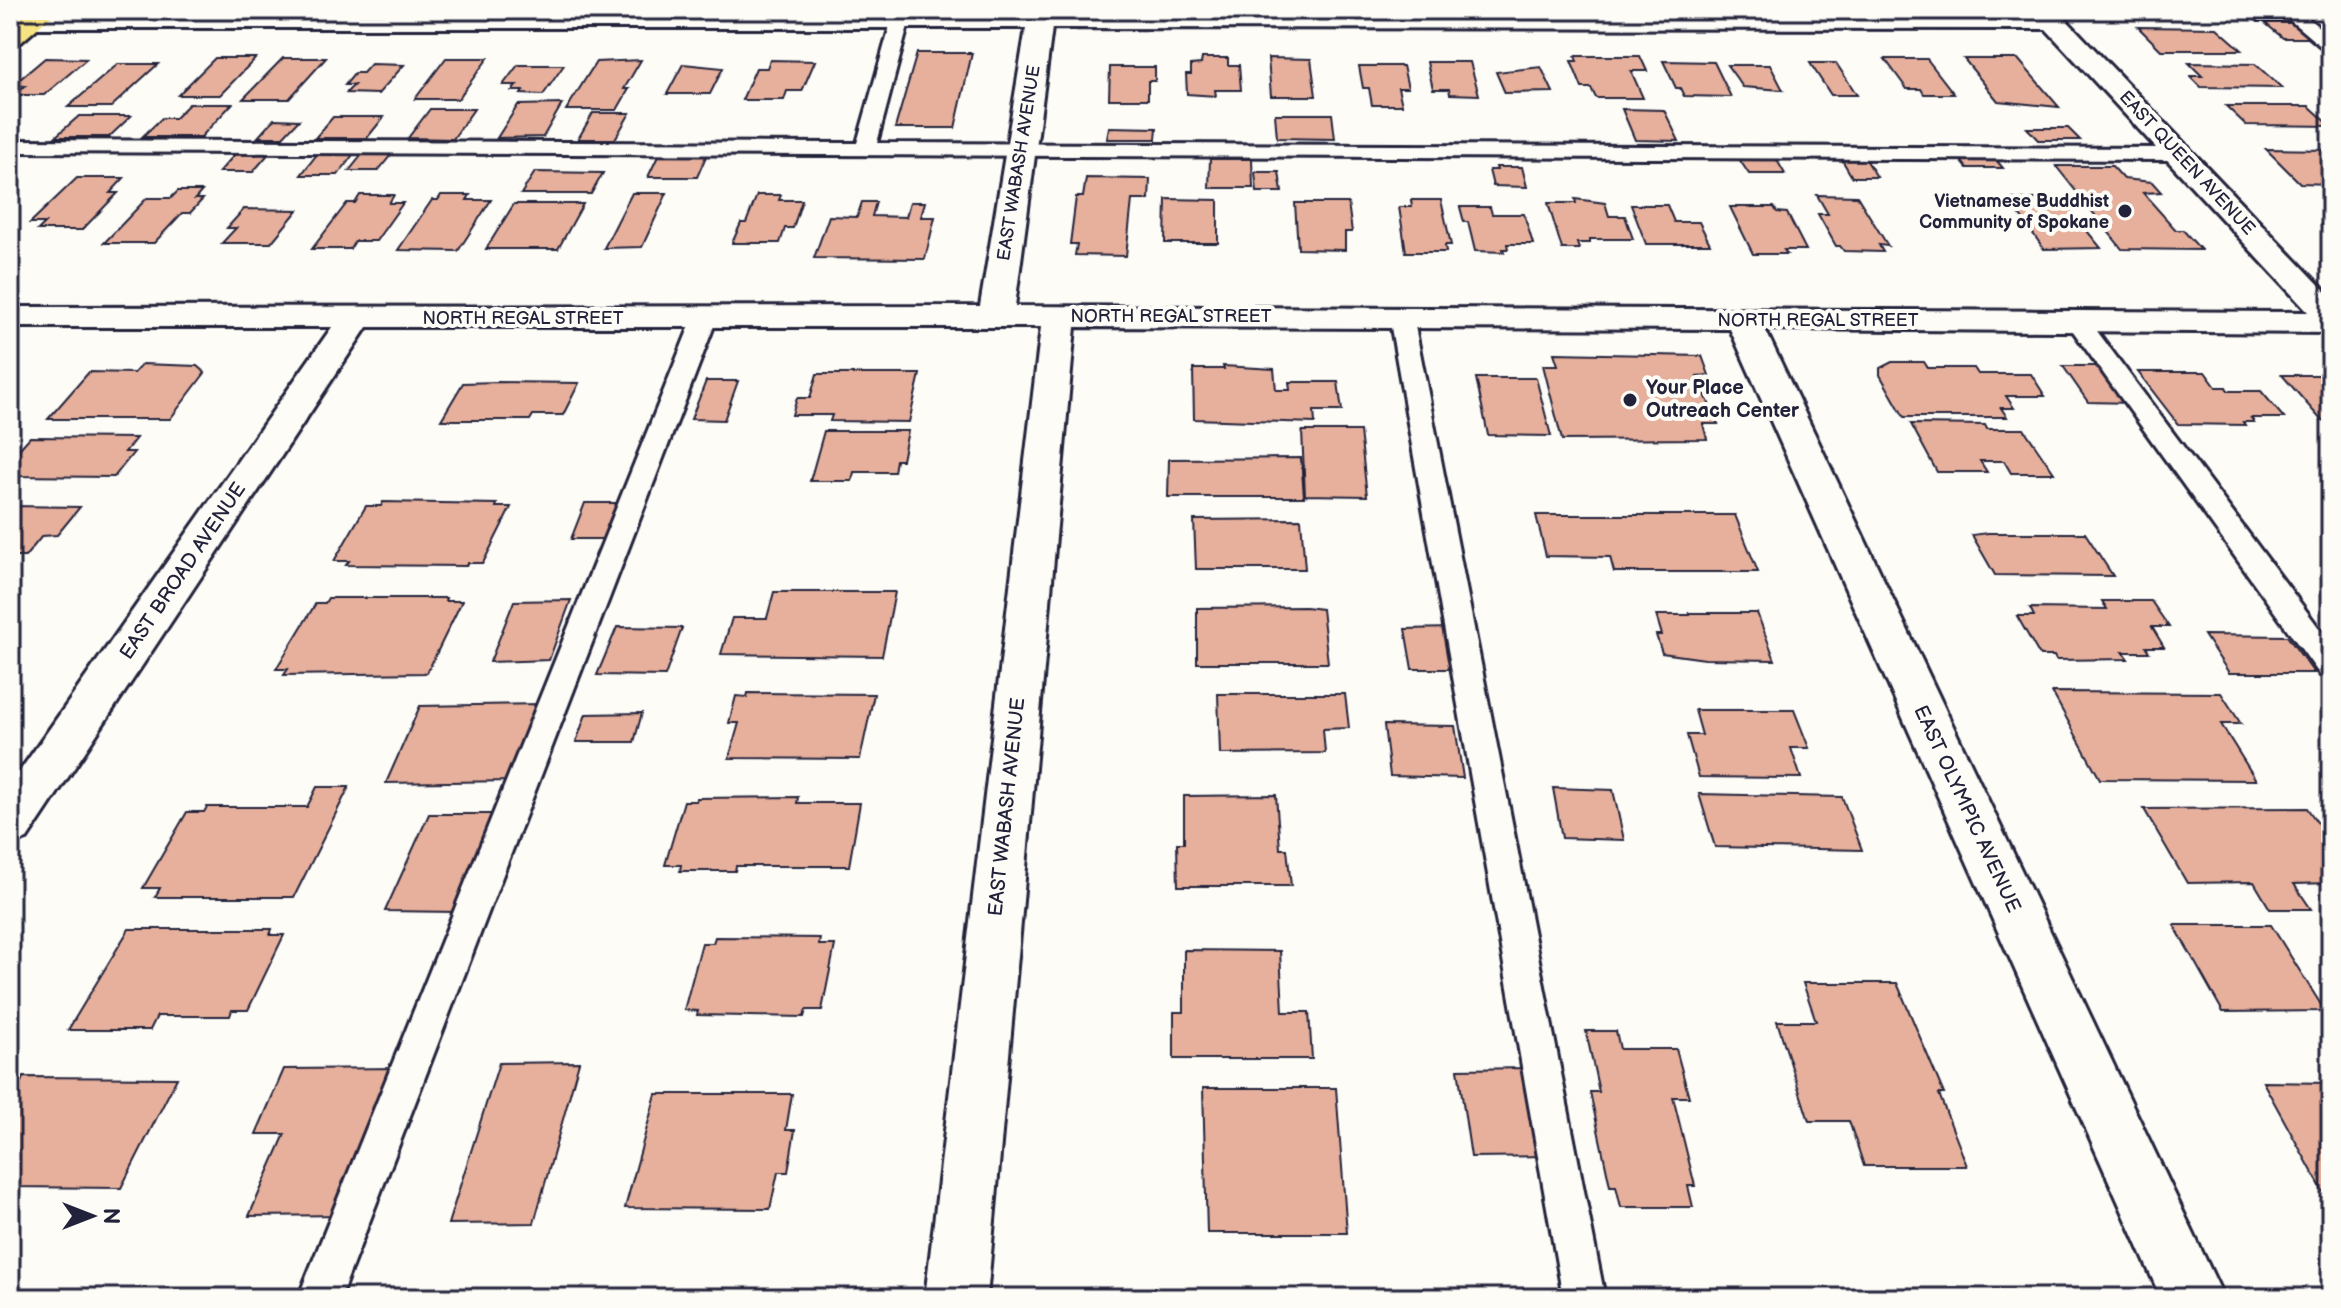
<svg xmlns="http://www.w3.org/2000/svg" width="2341" height="1308" viewBox="0 0 2341 1308" font-family="'Balsamiq Sans',sans-serif">
<style>
.building{fill:#e7b09c;stroke:#22223b;stroke-width:2}
.lines{fill:none;stroke-linecap:round;stroke-linejoin:round}
.lane-casing{stroke:#22223b;stroke-width:6}
.street-casing{stroke:#22223b;stroke-width:6}
.primary-casing{stroke:#22223b;stroke-width:6}
.lane{fill:#fdfcf7;fill-rule:evenodd}
.street{fill:#fdfcf7;fill-rule:evenodd}
.primary{fill:#f6e381;fill-rule:evenodd}
.poi-dot{fill:#22223b;stroke:#fdfcf7;stroke-width:3}
.labels{text-anchor:middle;dominant-baseline:central;stroke-width:8;stroke-linejoin:round;paint-order:stroke}
.far-street-label{font-size:18px;fill:#22223b;stroke:#fdfcf7}
.far-poi-label{font-size:18px;font-weight:bold;fill:#22223b;stroke:#fdfcf7;text-anchor:end}
.poi-label{font-size:20px;font-weight:bold;fill:#22223b;stroke:#fdfcf7;text-anchor:start}
.street-label{font-size:20px;fill:#22223b;stroke:#fdfcf7}
</style>
<rect width="100%" height="100%" fill="#fdfcf7"/>
<filter id="ink" filterUnits="userSpaceOnUse"><feTurbulence type="fractalNoise" baseFrequency=".0125" numOctaves="2"/><feDisplacementMap in="SourceGraphic" scale="16" xChannelSelector="R" yChannelSelector="G"/><feConvolveMatrix kernelMatrix="1 2 1 2 8 2 1 2 1" color-interpolation-filters="sRGB"/></filter>
<g filter="url(#ink)">
<path class="building" d="M 2120,10 L 2210,10 L 2214,13 L 2122,13 Z
M 2245,10 L 2283,10 L 2297,22 L 2258,22 Z
M 2265,23 L 2298,23 L 2316,38 L 2283,38 Z
M 2138,27 L 2217,28 L 2242,50 L 2161,50 Z
M 917,53 L 972,53 L 955,128 L 895,128 Z
M 1575,56 L 1640,56 L 1647,71 L 1631,71 L 1643,98 L 1596,98 L 1591,88 L 1582,88 L 1571,61 L 1577,61 Z
M 45,58 L 87,59 L 44,95 L 14,95 L 25,86 L 13,85 Z
M 215,58 L 256,58 L 220,95 L 178,95 Z
M 283,58 L 326,58 L 289,99 L 243,99 Z
M 446,58 L 488,58 L 458,99 L 415,99 Z
M 1202,58 L 1228,58 L 1228,65 L 1239,65 L 1241,90 L 1215,90 L 1216,96 L 1187,94 L 1186,74 L 1191,74 L 1191,65 L 1201,64 Z
M 1268,58 L 1311,59 L 1316,96 L 1271,96 Z
M 1885,59 L 1927,59 L 1954,94 L 1924,94 L 1921,89 L 1907,89 Z
M 1964,59 L 2018,59 L 2059,107 L 1998,101 Z
M 641,60 L 624,89 L 629,89 L 617,110 L 566,110 L 596,62 Z
M 770,60 L 815,61 L 802,91 L 787,91 L 784,100 L 742,100 L 756,68 L 767,68 Z
M 1663,61 L 1714,62 L 1731,97 L 1684,96 L 1680,88 L 1676,88 Z
M 1427,62 L 1470,62 L 1479,95 L 1450,94 L 1449,89 L 1433,89 Z
M 1810,63 L 1836,63 L 1857,95 L 1831,95 Z
M 2189,63 L 2255,64 L 2282,88 L 2201,87 L 2190,76 L 2202,76 Z
M 118,64 L 158,64 L 111,107 L 68,107 Z
M 371,64 L 404,65 L 378,94 L 346,93 L 354,85 L 345,85 L 355,73 L 363,73 Z
M 683,64 L 723,68 L 710,94 L 667,94 Z
M 518,65 L 564,65 L 543,95 L 521,94 L 523,91 L 512,91 L 517,85 L 503,85 Z
M 1727,65 L 1770,65 L 1783,90 L 1743,87 Z
M 1359,66 L 1403,66 L 1408,88 L 1398,88 L 1402,105 L 1372,105 L 1369,88 L 1363,88 Z
M 1110,67 L 1155,67 L 1155,81 L 1148,81 L 1148,99 L 1109,99 Z
M 1541,67 L 1553,92 L 1505,93 L 1496,72 Z
M 189,104 L 232,104 L 201,137 L 142,137 L 162,118 L 175,118 Z
M 562,104 L 543,137 L 497,138 L 518,105 Z
M 2226,106 L 2309,106 L 2331,126 L 2246,125 Z
M 430,109 L 474,109 L 453,139 L 408,138 Z
M 1622,109 L 1664,110 L 1679,141 L 1635,140 Z
M 593,113 L 630,113 L 615,139 L 578,139 Z
M 1275,114 L 1332,114 L 1335,139 L 1277,138 Z
M 79,116 L 131,116 L 109,137 L 55,137 Z
M 333,117 L 384,117 L 367,138 L 315,138 Z
M 274,119 L 299,120 L 283,137 L 258,137 Z
M 1109,127 L 1157,128 L 1156,139 L 1107,139 Z
M 2027,128 L 2068,128 L 2080,140 L 2038,140 Z
M 2266,149 L 2331,150 L 2331,184 L 2300,183 Z
M 271,151 L 253,172 L 219,172 L 237,152 Z
M 365,151 L 394,151 L 378,171 L 349,171 Z
M 355,152 L 338,175 L 301,175 L 318,153 Z
M 1838,153 L 1862,153 L 1877,177 L 1852,177 Z
M 659,154 L 707,154 L 697,177 L 648,177 Z
M 1774,155 L 1785,174 L 1749,174 L 1737,156 Z
M 1956,155 L 1992,155 L 2003,168 L 1967,168 Z
M 1210,159 L 1252,159 L 1253,188 L 1209,188 Z
M 2056,166 L 2112,166 L 2124,179 L 2152,182 L 2161,192 L 2143,193 L 2176,230 L 2183,230 L 2201,250 L 2122,249 Z
M 1496,167 L 1522,167 L 1527,187 L 1493,186 L 1489,170 L 1497,170 Z
M 535,172 L 603,173 L 591,194 L 521,194 Z
M 1255,172 L 1279,172 L 1282,192 L 1257,192 Z
M 77,178 L 124,178 L 110,193 L 118,193 L 82,230 L 38,230 L 45,223 L 30,223 Z
M 1086,178 L 1150,179 L 1149,200 L 1132,200 L 1126,256 L 1075,255 L 1077,244 L 1070,244 L 1076,197 L 1083,197 Z
M 178,191 L 202,191 L 195,199 L 203,199 L 190,213 L 182,213 L 154,243 L 104,243 L 147,198 L 171,198 Z
M 632,193 L 667,193 L 642,247 L 604,248 Z
M 360,195 L 394,195 L 389,203 L 403,203 L 376,241 L 355,241 L 350,249 L 312,249 L 347,203 L 355,203 Z
M 441,195 L 470,195 L 467,200 L 491,200 L 458,251 L 398,250 L 432,200 L 438,200 Z
M 757,195 L 781,195 L 779,200 L 802,200 L 793,228 L 785,228 L 780,243 L 732,243 L 741,223 L 746,223 Z
M 1817,195 L 1857,196 L 1888,246 L 1879,245 L 1883,252 L 1844,251 L 1840,246 L 1836,246 L 1818,214 L 1828,214 Z
M 1166,199 L 1218,200 L 1218,243 L 1165,243 Z
M 1575,199 L 1605,203 L 1609,216 L 1625,216 L 1633,239 L 1590,239 L 1590,243 L 1577,243 L 1579,249 L 1562,249 L 1548,203 L 1576,203 Z
M 2008,199 L 2061,199 L 2101,248 L 2044,249 Z
M 1411,200 L 1441,200 L 1451,245 L 1445,245 L 1446,252 L 1406,252 L 1399,207 L 1412,207 Z
M 862,202 L 876,202 L 872,216 L 906,217 L 910,202 L 925,202 L 921,217 L 935,217 L 925,259 L 814,258 L 829,216 L 857,217 Z
M 1295,203 L 1348,203 L 1352,232 L 1345,232 L 1345,250 L 1298,249 Z
M 514,204 L 583,204 L 558,249 L 486,249 Z
M 1631,205 L 1667,205 L 1674,222 L 1699,222 L 1710,244 L 1646,244 Z
M 1460,207 L 1490,207 L 1492,214 L 1524,214 L 1533,244 L 1507,244 L 1508,249 L 1503,249 L 1504,252 L 1475,251 L 1468,222 L 1464,222 Z
M 1730,207 L 1774,207 L 1777,212 L 1787,213 L 1806,250 L 1784,250 L 1787,254 L 1753,254 Z
M 244,209 L 298,210 L 271,243 L 222,243 L 236,228 L 227,228 Z
M 1554,353 L 1702,356 L 1709,375 L 1697,376 L 1718,424 L 1703,424 L 1707,439 L 1562,440 L 1543,365 L 1558,365 Z
M 1924,362 L 1928,368 L 1974,368 L 1978,374 L 2031,374 L 2045,396 L 2006,396 L 2014,408 L 2001,408 L 2007,417 L 1904,417 L 1880,375 L 1880,368 L 1892,362 Z
M 142,364 L 197,366 L 205,373 L 170,419 L 48,419 L 89,372 L 134,373 Z
M 1223,366 L 1274,369 L 1276,390 L 1290,390 L 1289,382 L 1338,382 L 1342,411 L 1314,411 L 1315,423 L 1194,419 L 1193,369 L 1224,369 Z
M 2063,366 L 2104,366 L 2130,403 L 2088,402 Z
M 2138,372 L 2205,372 L 2216,387 L 2226,387 L 2228,391 L 2261,391 L 2284,418 L 2251,418 L 2254,422 L 2243,422 L 2245,425 L 2178,424 Z
M 817,374 L 920,374 L 909,422 L 830,421 L 832,415 L 792,415 L 797,398 L 810,398 Z
M 2282,375 L 2331,375 L 2331,420 L 2321,420 Z
M 1476,378 L 1536,378 L 1551,436 L 1488,435 Z
M 706,381 L 738,381 L 724,420 L 691,419 Z
M 497,382 L 579,383 L 563,415 L 533,415 L 530,420 L 441,420 L 463,383 Z
M 1911,424 L 1985,425 L 1987,429 L 2024,429 L 2054,473 L 2011,473 L 2004,461 L 1980,461 L 1987,472 L 1937,472 Z
M 824,431 L 908,431 L 902,460 L 896,460 L 894,472 L 854,472 L 852,481 L 810,481 Z
M 1302,431 L 1360,431 L 1367,496 L 1305,495 Z
M 30,437 L 136,438 L 125,452 L 134,452 L 114,477 L 10,476 L 10,459 Z
M 1301,458 L 1304,497 L 1168,497 L 1169,459 Z
M 383,502 L 497,504 L 496,507 L 511,507 L 483,563 L 467,563 L 466,566 L 346,565 L 349,561 L 334,561 L 366,506 L 381,506 Z
M 585,503 L 618,503 L 604,539 L 571,539 Z
M 10,506 L 80,507 L 57,535 L 42,536 L 25,557 L 10,557 Z
M 1536,515 L 1735,515 L 1758,572 L 1614,572 L 1610,557 L 1546,556 Z
M 1301,519 L 1305,569 L 1196,569 L 1194,520 Z
M 1988,533 L 2085,533 L 2113,576 L 1995,575 L 1972,535 Z
M 774,592 L 895,592 L 882,656 L 721,654 L 732,618 L 767,618 Z
M 328,598 L 446,598 L 445,601 L 462,601 L 427,673 L 284,675 L 288,669 L 276,669 L 316,603 L 325,603 Z
M 571,600 L 549,660 L 490,662 L 514,601 Z
M 2102,601 L 2151,601 L 2169,627 L 2152,627 L 2164,647 L 2146,647 L 2149,652 L 2123,652 L 2128,659 L 2056,660 L 2054,656 L 2040,656 L 2017,616 L 2034,616 L 2030,608 L 2107,609 Z
M 1305,607 L 1322,609 L 1328,663 L 1197,663 L 1197,608 Z
M 1689,613 L 1757,613 L 1775,660 L 1705,659 L 1662,653 L 1656,635 L 1662,635 L 1656,615 L 1690,615 Z
M 617,627 L 682,628 L 665,676 L 597,675 Z
M 1453,628 L 1461,669 L 1412,669 L 1405,629 Z
M 2204,635 L 2287,636 L 2314,673 L 2229,673 Z
M 2052,692 L 2221,693 L 2241,724 L 2221,724 L 2256,780 L 2100,779 Z
M 748,693 L 874,694 L 860,759 L 729,758 L 739,723 L 729,723 L 736,696 L 747,697 Z
M 1218,694 L 1345,694 L 1349,728 L 1323,729 L 1325,753 L 1220,754 Z
M 540,704 L 511,781 L 386,783 L 420,706 Z
M 1695,710 L 1794,710 L 1809,748 L 1791,748 L 1801,778 L 1699,777 L 1687,735 L 1702,735 Z
M 642,713 L 634,742 L 576,742 L 586,714 Z
M 1384,725 L 1455,726 L 1463,778 L 1390,776 Z
M 317,787 L 349,787 L 294,897 L 155,897 L 160,888 L 143,888 L 187,812 L 204,812 L 207,807 L 307,807 Z
M 1553,788 L 1613,790 L 1624,840 L 1562,838 Z
M 1699,794 L 1842,797 L 1862,850 L 1715,847 Z
M 1276,795 L 1280,849 L 1287,849 L 1291,886 L 1178,886 L 1177,843 L 1184,843 L 1184,796 Z
M 798,797 L 797,803 L 860,803 L 849,866 L 736,866 L 735,871 L 680,871 L 681,865 L 665,865 L 684,801 L 696,801 L 697,798 Z
M 2307,808 L 2331,842 L 2331,883 L 2294,884 L 2311,909 L 2270,909 L 2254,882 L 2187,883 L 2144,809 Z
M 429,814 L 498,814 L 458,912 L 385,911 Z
M 2174,925 L 2271,925 L 2325,1011 L 2223,1012 Z
M 129,929 L 272,929 L 270,935 L 284,935 L 248,1010 L 232,1010 L 230,1016 L 157,1016 L 150,1030 L 68,1030 Z
M 715,937 L 820,938 L 819,945 L 835,945 L 822,1010 L 806,1010 L 804,1017 L 697,1015 L 698,1011 L 684,1010 L 702,943 L 713,943 Z
M 1184,950 L 1280,951 L 1283,1012 L 1309,1012 L 1312,1059 L 1174,1059 L 1174,1012 L 1184,1012 Z
M 1803,983 L 1897,983 L 1944,1094 L 1939,1094 L 1967,1166 L 1864,1166 L 1849,1121 L 1809,1121 L 1777,1021 L 1816,1021 Z
M 1586,1031 L 1616,1031 L 1620,1049 L 1676,1049 L 1689,1097 L 1673,1097 L 1695,1186 L 1688,1186 L 1693,1207 L 1621,1207 L 1616,1186 L 1610,1186 L 1590,1092 L 1599,1092 Z
M 579,1062 L 534,1223 L 448,1224 L 499,1063 Z
M 403,1068 L 346,1215 L 249,1216 L 285,1134 L 256,1134 L 284,1069 Z
M 1532,1068 L 1550,1156 L 1471,1157 L 1458,1069 Z
M 24,1077 L 177,1078 L 121,1188 L 10,1187 L 10,1100 Z
M 2263,1082 L 2331,1083 L 2331,1206 Z
M 1203,1088 L 1336,1088 L 1347,1233 L 1207,1233 Z
M 656,1094 L 792,1094 L 786,1130 L 795,1130 L 788,1172 L 778,1172 L 770,1209 L 625,1208 Z"/>
<g class="lines">
<defs>
<path id="lane" d="M 2278,10 L 2298,10 L 2331,37 L 2331,51 L 2325,50 Z
M 900,17 L 909,22 L 877,143 L 2179,148 L 2189,154 L 2179,160 L 10,152 L 10,140 L 857,143 L 891,22 Z
M 1401,309 L 1409,311 L 1413,316 L 1605,1298 L 1563,1298 L 1389,316 L 1393,311 Z
M 705,311 L 713,313 L 717,318 L 340,1298 L 298,1298 L 693,318 L 697,313 Z
M 2077,313 L 2085,315 L 2331,644 L 2331,679 L 2320,675 L 2065,320 L 2069,315 Z"/>
<path id="street" d="M 1029,10 L 1055,10 L 1054,13 L 2032,13 L 2030,10 L 2057,10 L 2331,297 L 2331,333 L 1765,329 L 2224,1298 L 2161,1298 L 1730,329 L 1075,327 L 987,1298 L 925,1298 L 1041,327 L 367,327 L 27,839 L 10,845 L 10,785 L 332,327 L 10,327 L 10,307 L 980,306 L 1026,28 L 33,28 L 24,25 L 20,20 L 24,15 L 1029,13 ZM 1052,28 L 2046,29 L 2308,312 L 1015,306 Z"/>
<path id="primary" d="M 29,10 L 58,10 L 19,44 L 10,46 L 10,25 Z"/>
</defs>
<use href="#lane" class="lane-casing"/>
<use href="#street" class="street-casing"/>
<use href="#primary" class="primary-casing"/>
<use href="#lane" class="lane"/>
<use href="#street" class="street"/>
<use href="#primary" class="primary"/>
</g>
</g>
<g class="poi-dot">
<circle cx="2125" cy="211" r="8"/>
<circle cx="1630" cy="400" r="8"/>
</g>
<g class="labels">
<g class="far-street-label">
<text transform="translate(1019 163) rotate(-81)">EAST WABASH AVENUE</text>
<text transform="translate(2187 163) rotate(47)">EAST QUEEN AVENUE</text>
<text x="1171" y="316">NORTH REGAL STREET</text>
<text x="523" y="318">NORTH REGAL STREET</text>
<text x="1818" y="320">NORTH REGAL STREET</text>
</g>
<g class="far-poi-label">
<text x="2109" y="201">Vietnamese Buddhist<tspan x="2109" dy="21">Community of Spokane</tspan></text>
</g>
<g class="poi-label">
<text x="1646" y="388">Your Place<tspan x="1646" dy="23">Outreach Center</tspan></text>
</g>
<g class="street-label">
<text transform="translate(183 571) rotate(-56)">EAST BROAD AVENUE</text>
<text transform="translate(1007 807) rotate(-84)">EAST WABASH AVENUE</text>
<text transform="translate(1967 809) rotate(65)">EAST OLYMPIC AVENUE</text>
</g>
</g>
<rect width="2341" height="1308" fill="none" stroke="#fdfcf7" stroke-width="40"/>
<rect x="20" y="20" width="2301" height="1268" fill="none" stroke="#22223b" stroke-width="3" filter="url(#ink)"/>
<g transform="translate(92 1216) rotate(90)" stroke="#fdfcf7" stroke-width="6" paint-order="stroke">
<path d="M0-6L14 30L0 20L-14 30Z" fill="#22223b"/>
<text y="-12" font-size="22" font-weight="bold" text-anchor="middle" fill="#22223b">N</text>
</g>
</svg>
